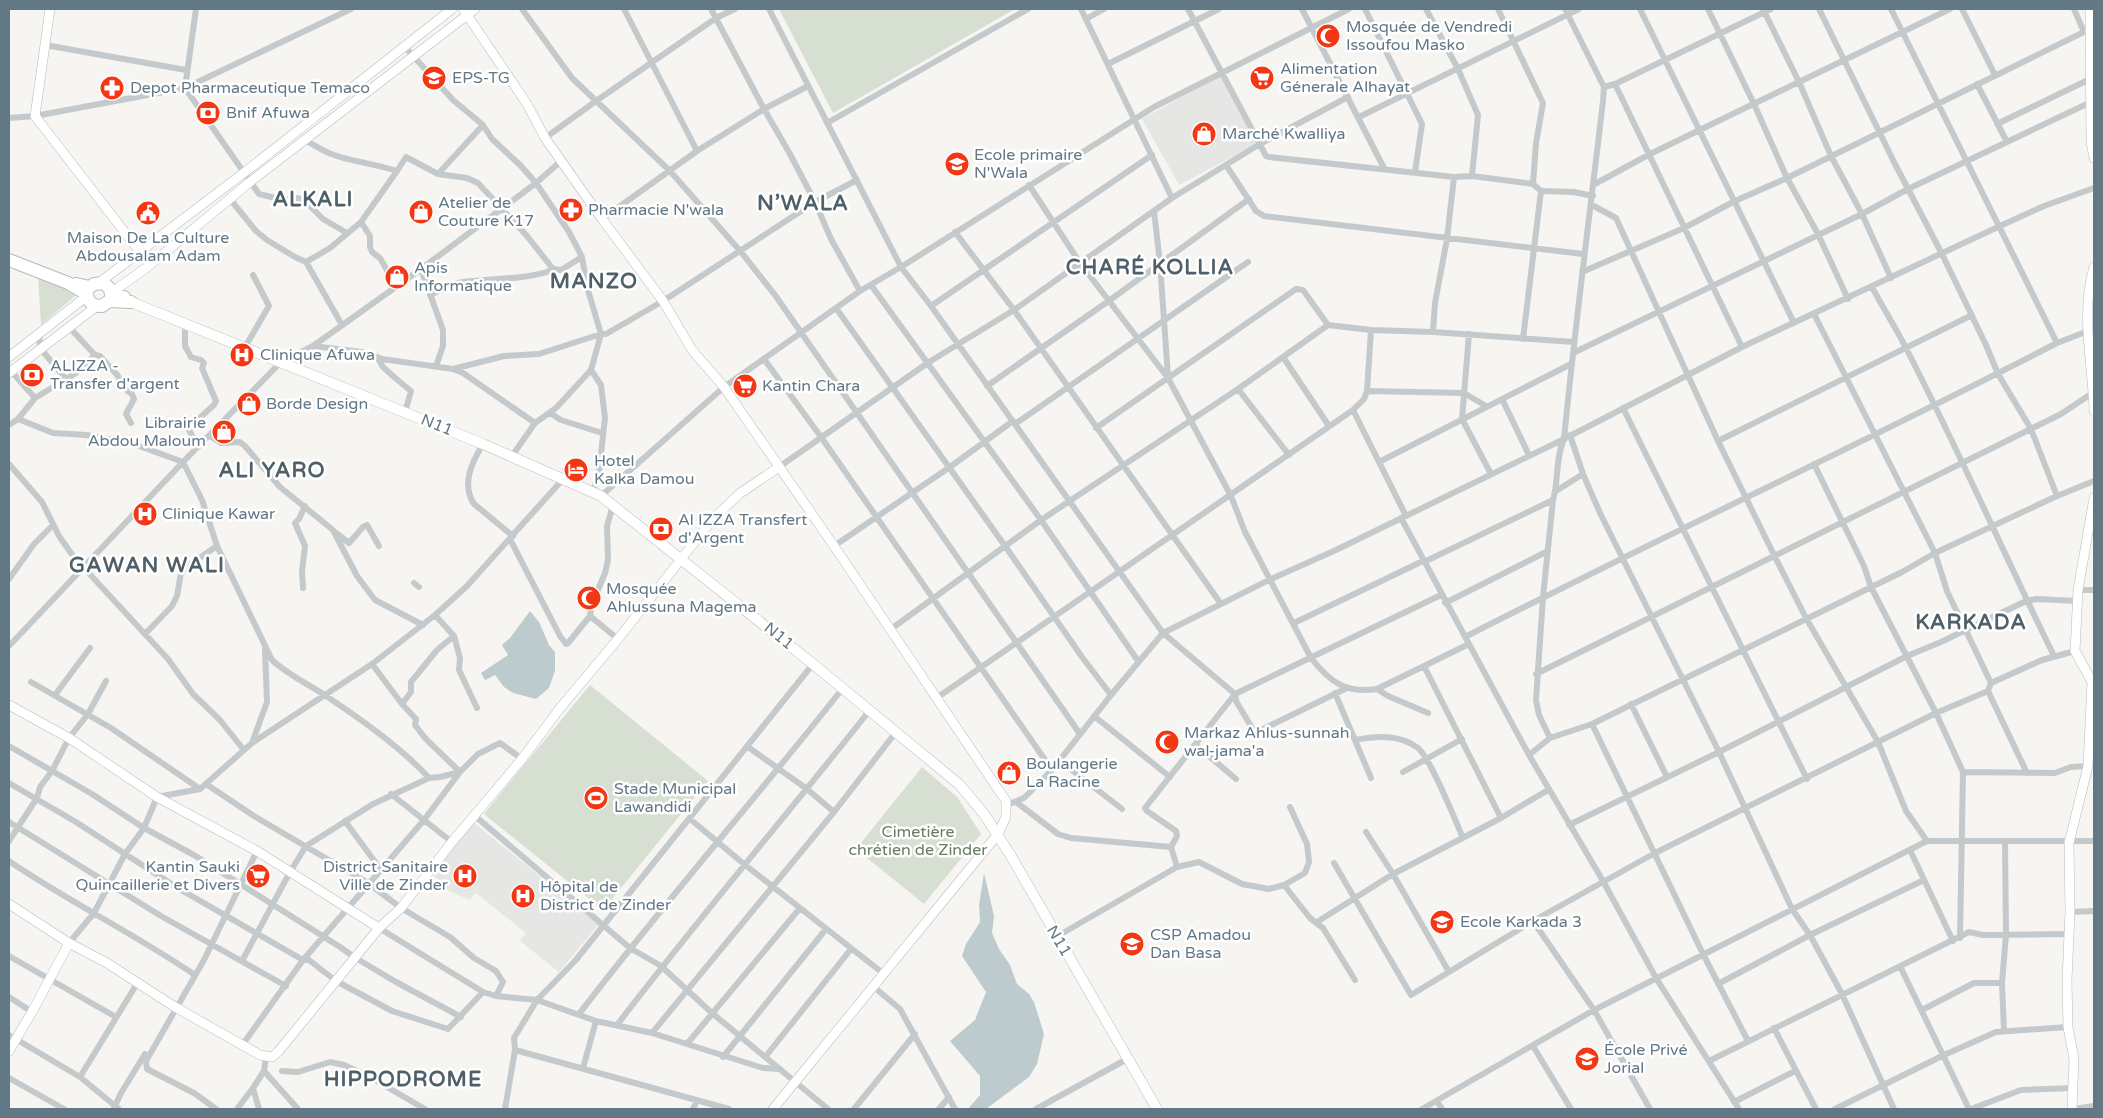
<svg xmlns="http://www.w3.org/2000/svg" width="2103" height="1118" viewBox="0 0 2103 1118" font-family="'Varela Round',sans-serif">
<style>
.built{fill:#e6e7e5}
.green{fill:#d7ded2}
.water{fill:#bdcbcf}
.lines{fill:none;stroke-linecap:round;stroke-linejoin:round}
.secondary-casing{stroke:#b6bcc0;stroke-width:10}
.primary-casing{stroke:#b7bcbf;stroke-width:11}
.highway-casing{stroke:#b6babd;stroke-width:14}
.street{stroke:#c4c9cb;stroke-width:6}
.secondary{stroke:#fff;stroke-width:9}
.primary{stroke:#fff;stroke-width:10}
.highway{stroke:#fff;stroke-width:12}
.labels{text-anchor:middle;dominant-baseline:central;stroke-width:5;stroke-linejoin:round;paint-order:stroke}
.poi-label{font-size:16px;fill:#627885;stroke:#fff;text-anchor:start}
.street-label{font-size:16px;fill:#627885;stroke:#fff}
.park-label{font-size:16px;fill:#687c61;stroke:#fff}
.district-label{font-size:21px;font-weight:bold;letter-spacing:1px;fill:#50606a;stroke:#fff}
</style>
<rect width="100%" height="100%" fill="#f6f5f1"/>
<path class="built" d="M 1221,75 L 1257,144 L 1179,185 L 1142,119 Z
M 473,822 L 599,924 L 559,972 L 520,941 L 526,933 L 476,893 L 470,900 L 447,890 L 432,873 Z"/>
<path class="green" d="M 779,9 L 1015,9 L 833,113 Z
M 38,275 L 80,292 L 41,325 Z
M 590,685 L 708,781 L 603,910 L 484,814 Z
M 922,767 L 957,797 L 981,834 L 924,904 L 856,849 Z"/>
<path class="water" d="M 530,611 L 539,622 L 549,645 L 555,652 L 555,671 L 549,688 L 536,699 L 513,693 L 504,687 L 495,675 L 485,680 L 481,673 L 508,655 L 502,645 L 510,638 Z
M 984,873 L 994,916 L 992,933 L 999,949 L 1010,965 L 1017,984 L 1029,994 L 1034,1002 L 1044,1034 L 1037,1064 L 1029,1077 L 986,1109 L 968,1109 L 980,1095 L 980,1076 L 950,1041 L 975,1020 L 986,992 L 962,956 L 966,944 L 980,922 L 979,905 Z"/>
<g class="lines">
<defs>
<path id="secondary" d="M 50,9 L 35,116 L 150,265
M 463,9 L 527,104 L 545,138 L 602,219 L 663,301 L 692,350 L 724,387 L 834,546 L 1006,801 L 1006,817 L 998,834 L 773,1109
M 2090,9 L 2091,142 L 2094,158
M 2094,267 C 2080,313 2093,364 2094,411
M 100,282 L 245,172 L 452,9
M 111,293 L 150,265 L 250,182 L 475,9
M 9,357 L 87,296
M 9,373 L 97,306
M 9,705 L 69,738 L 157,797 L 257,851 L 379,928
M 9,904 L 69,943 L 107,963 L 175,1007 L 260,1055 L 272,1057 L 278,1052 L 379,928 L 401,908 L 452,842 L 522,759 L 561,707 L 618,639 L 712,520 L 739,494 L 779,467
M 9,1051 L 32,1012 L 69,943
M 2072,1109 L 2074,1059 L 2068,1027 L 2067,980 L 2070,912 L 2069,843 L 2088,766 L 2092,682 L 2075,651 L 2078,590 L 2094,498"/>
<path id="primary" d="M 131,302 L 483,444 L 601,496 L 813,664 L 960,785 L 984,814 L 1011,856 L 1157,1109"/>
<path id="highway" d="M 9,260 L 68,283 L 87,294 C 88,303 93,306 102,306 L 109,301 L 131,302
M 76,284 L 90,287 L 94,284 L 104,283 L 110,289 L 111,295 L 124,297"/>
</defs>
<use href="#secondary" class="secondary-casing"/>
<use href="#primary" class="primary-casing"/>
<use href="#highway" class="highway-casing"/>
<path class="street" d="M 196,9 L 185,88 L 259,194 L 283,200 L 298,198 L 306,202 L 323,219 L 347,233
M 522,9 L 572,78 L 670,171 L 741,252 L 775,295 L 1080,734
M 624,9 L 697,151
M 711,9 L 764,109 L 790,154 L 815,202 L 831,239 L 860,291
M 769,9 L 901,267 L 931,306 L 1163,633 L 1235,694 L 1236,701 L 1255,733 L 1347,688
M 1081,9 L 1172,198
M 1188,9 L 1266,156 L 1269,157 L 1454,177 L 1472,176 L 1533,184 L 1541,191 L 1574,192 L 1593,196
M 1302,9 L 1384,168
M 1365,9 L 1422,124 L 1415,172
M 1426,9 L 1458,69 L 1478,115 L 1472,176
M 1498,9 L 1543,103 L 1536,143 L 1533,184
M 1640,9 L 1794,323
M 1708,9 L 1754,104 L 1787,178 L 1818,234 L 1848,299
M 1763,9 L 1799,82 L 1831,156 L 1862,214 L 1891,278
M 1819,9 L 1895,164 L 1942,254 L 1986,345 L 1998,374 L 2031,429 L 2057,496
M 1891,9 L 2057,343
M 1962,9 L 1995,75
M 2074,9 L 2084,32
M 1086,19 L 1104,9
M 45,45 L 186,70
M 405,47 L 453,100 L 483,125 L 492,139 L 520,165 L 536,183 L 569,232 L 582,257 L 587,287 L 601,334 L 591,370 L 556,408 L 535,423 L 512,456
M 1108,64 L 1219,9
M 1615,84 L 1742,347
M 1977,84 L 2007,142
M 1604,87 L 1615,84 L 1771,9
M 1359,117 L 1579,9
M 9,118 L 35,116 L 185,88 L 351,9
M 827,123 L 1028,9
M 1997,124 L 2090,79
M 545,138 L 596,101 L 716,18 L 735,9
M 305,140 C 314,145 324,152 334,155 C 354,162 376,164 397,171 L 406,157 L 438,174 L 467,178 L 478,183 L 527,236 L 553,269 L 561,270 L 582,257
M 1226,165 L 1256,211 L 1264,216 L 1583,254
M 438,174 L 483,125
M 1029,185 L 1080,263 L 1168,378 L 1231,496 L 1245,532 L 1311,658 C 1330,682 1346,694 1377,689 L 1469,644
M 1593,185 L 1650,154 L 1950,9
M 230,199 L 256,231 L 267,240 L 295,257 L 306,262 L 342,325
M 1592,205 L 1616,218 L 1718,441 L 1775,557 L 1806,618 L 1878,742 L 1906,811 L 1927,841
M 1154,211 L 1160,263 L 1168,377
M 602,219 L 697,151 L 764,109 L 808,86
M 955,232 L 1014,310 L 1221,604
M 306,262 L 330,248 L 361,222
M 421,269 L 443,330 L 443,346 L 436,366
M 1582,272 L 1684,228 L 1735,201 L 1787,178 L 2090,29
M 871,285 L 1041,520 L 1138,661
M 396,286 L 380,258 L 372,252 L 370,247 L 370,236 L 361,222 L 397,171
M 1872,287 C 1883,308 1896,328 1907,350 C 1959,451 2004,554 2054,656
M 430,295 C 441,290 452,283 463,282 C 484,279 538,279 553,269
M 931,306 L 1152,155
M 836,308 L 1005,546 L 1082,657 L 1111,695
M 1814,314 L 1935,553 L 1947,591 L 1991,683
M 185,324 L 185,346 L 191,357 L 201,360 L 204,363 L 202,368 L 216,401 L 214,405 L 195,422 L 189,430 L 198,447
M 69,327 L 95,355 L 100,356 L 118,376 L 124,388 L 132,394 L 134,399 L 126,414 L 131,423
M 1433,332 L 1435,303 L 1447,239 L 1454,177
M 39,333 L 40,348 L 66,379
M 1469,334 L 1462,419 L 1491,474
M 1523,339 L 1541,191
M 313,346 L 362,352 L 382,359 L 453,369 L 504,356 L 539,354 L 601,334 L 606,334 L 663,301 L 815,202 L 857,180
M 245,347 L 269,306 L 253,275
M 1573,353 L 1862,214 L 1908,189 L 2091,102
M 377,357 L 383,367 L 394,377 L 411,391 L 405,412
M 1283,357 L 1329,426
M 764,359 L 821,437 L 1052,770
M 453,369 L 463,373 L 535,423
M 591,370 L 601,385 L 605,418 L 599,472 L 593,492
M 11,371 L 35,398
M 987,386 L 1110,300 L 1249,199
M 1238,389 L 1289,455
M 1367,391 L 1464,393 L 1486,406
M 1502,399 L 1529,455
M 1623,408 L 1807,779
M 1353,410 L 1406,516
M 550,413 L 561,420 L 602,433
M 18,419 L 53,433 L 86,435 L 131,443 L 183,462 L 202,500 L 217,546 L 272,660 C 287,674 306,683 323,694 C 358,717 402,748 429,778 L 440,777 L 460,772 L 478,754 L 500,743 L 522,759
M 1015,424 L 1248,262
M 9,425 L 18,419 L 35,398 L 76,373 L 95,355
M 1096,428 L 1296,289 L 1303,290 L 1328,325
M 1570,435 L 1583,474 L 1600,513 L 1719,752 L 1792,909 L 1810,935 L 1842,994 L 1894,1109
M 210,436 L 221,443 L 240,442 L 245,446 L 280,487 L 333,530 L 357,576 L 375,600 L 423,625
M 1718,441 L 1972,315
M 483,444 C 472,462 461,484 474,504 L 513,536
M 1379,462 L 1571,364
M 9,464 L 42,502 L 59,536 L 73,556 L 168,659 L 193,694 L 220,720 L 243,749
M 1814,464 L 1864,566 L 1871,587 L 1936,713 L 1963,772 L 2055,773 L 2071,767 L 2088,766
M 779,467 L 929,362 L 1014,310 L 1172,198 L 1260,144 L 1348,97
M 1556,491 L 1583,474
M 601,496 L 724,387 L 860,291 L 901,267 L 1154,107 L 1349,9
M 1401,518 L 1529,755 L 1603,881 L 1656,978 L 1739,1109
M 336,533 L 349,543 L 363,527 L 367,525 L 379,546
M 510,539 L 560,636 L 566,644 L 568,643 L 590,616 L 592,604 L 605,573 L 608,560 L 607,526 L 613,505
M 834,546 L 950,467 L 1013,421
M 1424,562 L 1553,500
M 9,579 L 34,544 L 53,525
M 414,583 L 419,587
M 303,588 L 302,571 L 305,546 L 295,523 L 299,519 L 305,506
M 2078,590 L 2094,590
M 1445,603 L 1548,551
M 435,615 L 454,636 L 460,658 L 459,670 L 477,708
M 590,616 L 618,639
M 1294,623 L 1423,561
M 891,629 L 1041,520 L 1238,389 L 1328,325 L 1371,330 L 1433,332 L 1574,342
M 145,634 L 172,606 L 177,596 L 181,573 L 189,565 L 217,546
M 1465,637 C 1661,537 1861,444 2057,343 L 2088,331
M 9,646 L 183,462 L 281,362 L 313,346 L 421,269 L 536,183 L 561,161
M 1424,666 L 1501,818
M 1536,674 L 2061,414 L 2094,392
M 31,682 L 111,728 L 200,789
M 1377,689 L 1388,696 L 1428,713
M 1988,691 L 2027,773
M 1335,693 L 1371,778
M 55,695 L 90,648
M 938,697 L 1353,410 L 1364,399 L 1367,391 L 1371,330
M 402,704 L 411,692 L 411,682 L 437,650 L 454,636
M 1631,704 L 1667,777
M 1094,716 L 1170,777
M 1592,724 L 1703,954 L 1748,1041
M 1550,738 L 1539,715 L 1536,700 L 1543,597 L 1553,500 C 1559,480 1555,459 1564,439 C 1575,326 1590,213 1603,101 L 1604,87 L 1565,9
M 1355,740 C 1376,736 1400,734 1418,748 C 1431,759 1455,820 1463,838
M 252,743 L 267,702 L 265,650
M 1196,745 L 1236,779
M 9,746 L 92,794 L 144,828 L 194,855 L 340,947 L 354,957 L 396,982 L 461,1017
M 748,747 L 807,789 L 834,812
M 1529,755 L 1550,738 L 1592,724 L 1902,572 L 1935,553 L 2057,496 L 2094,481
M 1059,760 L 1122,809
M 1403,772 L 1462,739
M 9,783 L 76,822 L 176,887 L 303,960 L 309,960 L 336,981 L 392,1011 L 448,1029 L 483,992
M 206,784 L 254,816 L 368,883 L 401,908 L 450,937 L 474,958 L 496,971 L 503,982 L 496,996
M 391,794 L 452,842
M 1016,802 L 1058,834 L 1071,838 L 1171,847
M 1007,805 L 1024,798 L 1052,770 L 1111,695 L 1163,633 L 1271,579 L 1336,550 L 1564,439 L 1742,347 L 2000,226 L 2044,206 L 2094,188
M 1290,807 L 1307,844 L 1309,862 L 1305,873 L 1284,885 L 1269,889 L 1242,884 L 1199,862 L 1177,867 L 1171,847 L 1177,836 L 1176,831 L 1147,811 L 1145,808 L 1235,694 L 1441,595
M 475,816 L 630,948 L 661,966 L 712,1013 L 828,1109
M 690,819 L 744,864 L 884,974
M 345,821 L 381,870
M 9,822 L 161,916 L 286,986
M 1569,825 L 1719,752 L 1907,656 L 1941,642 L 2026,601 L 2037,599 L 2078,601
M 1366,832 L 1393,874 L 1449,972
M 9,841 L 37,798 L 40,787 L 52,771 L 69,738 L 88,714 L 106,681
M 1910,850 L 1953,941
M 9,861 C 69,902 135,934 195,975
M 1334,863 L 1411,995 L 1533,921 L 1655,853 L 1936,713 L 1988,691 L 1991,683 L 2042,660 L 2075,651
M 1284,885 L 1310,918 L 1323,928 L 1355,980
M 2070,912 L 2094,911
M 1533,921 L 1594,1010 L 1650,1109
M 1317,922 L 1393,874 L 1501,818 L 1548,790
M 379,928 L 483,992 L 496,996 L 537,1000 L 596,1021 L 652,1033 L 763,1068 L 780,1069
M 1056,937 L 1177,867
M 1960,938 L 1963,772
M 69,943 L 94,913 L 125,854 L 144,828 L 157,797 L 200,789 L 252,743 L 372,664 L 435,615 L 467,586 L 564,478
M 9,956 L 116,1017
M 242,961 L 290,872 L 306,846 L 373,804 L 429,778
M 1900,966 L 1969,1109
M 1718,984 L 1810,935 L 1924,880
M 874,987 L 900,1009 L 955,1109
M 9,997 L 32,1012
M 1922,1010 L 1974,983 L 2002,983
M 579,1014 C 664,903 756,798 843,688
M 617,1025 C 699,918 786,816 870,710
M 1774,1028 L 1816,1109
M 2004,1031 L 2002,983 L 2006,935 L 2005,842
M 652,1033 L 834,812 L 896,732
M 9,1035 L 80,1077 L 119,1109
M 243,1044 L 303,960 L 424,820 L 460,772 L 425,738 L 415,725 L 416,719 L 402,704 L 372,664
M 687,1044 L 800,908
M 1533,1046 L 1571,1109
M 766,1056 L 851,949
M 266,1057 L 264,1071 L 298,1109
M 723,1057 L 826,929
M 1709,1061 L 1969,932 L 1983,935 L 2068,934
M 583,1068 L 596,1021
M 282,1071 L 298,1072 L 330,1062 L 344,1065 L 368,1076 L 425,1109
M 80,1077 L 138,982
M 9,1078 L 64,1109
M 1437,1101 L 1442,1109
M 1734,1102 L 1795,1071
M 114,1108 L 121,1093 L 145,1054
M 216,1109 L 194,1093 L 147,1069 L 146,1061 L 204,960 L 257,851
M 237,1109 L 253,1088
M 259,1109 L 253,1088 L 264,1071
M 505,1109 L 515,1050
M 693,1109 L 697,1100
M 729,1109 L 515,1050 L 514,1038 L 537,1000 L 575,961 L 813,664
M 854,1109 L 915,1034
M 939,1109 L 949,1097
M 1036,1109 L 1129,1058
M 1422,1109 L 1594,1010 L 1927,841 L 2094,841
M 1835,1109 L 1944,1055 L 1996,1032 L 2068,1027
M 1971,1109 L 2021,1090 L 2073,1088
M 2074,1109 L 2094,1106"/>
<use href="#secondary" class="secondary"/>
<use href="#primary" class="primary"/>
<use href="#highway" class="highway"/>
</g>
<defs>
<symbol id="mosque-disc" viewBox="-11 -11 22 22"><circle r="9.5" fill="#f33714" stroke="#fff"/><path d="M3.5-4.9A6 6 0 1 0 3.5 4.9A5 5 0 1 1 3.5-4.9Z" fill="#fff"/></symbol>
<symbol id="school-disc" viewBox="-11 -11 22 22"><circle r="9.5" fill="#f33714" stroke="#fff"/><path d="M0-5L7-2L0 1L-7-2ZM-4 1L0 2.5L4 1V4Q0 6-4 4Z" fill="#fff"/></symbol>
<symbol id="supermarket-disc" viewBox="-11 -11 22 22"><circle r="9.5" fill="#f33714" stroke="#fff"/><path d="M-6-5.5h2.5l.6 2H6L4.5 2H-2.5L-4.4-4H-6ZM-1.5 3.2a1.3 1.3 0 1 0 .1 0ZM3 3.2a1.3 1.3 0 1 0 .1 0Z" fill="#fff"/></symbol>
<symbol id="pharmacy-disc" viewBox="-11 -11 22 22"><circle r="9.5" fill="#f33714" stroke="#fff"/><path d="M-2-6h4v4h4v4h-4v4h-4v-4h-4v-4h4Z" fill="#fff"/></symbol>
<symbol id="bank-disc" viewBox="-11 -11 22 22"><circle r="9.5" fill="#f33714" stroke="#fff"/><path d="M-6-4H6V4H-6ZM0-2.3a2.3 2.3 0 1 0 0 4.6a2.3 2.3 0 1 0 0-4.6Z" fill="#fff"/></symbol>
<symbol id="shop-disc" viewBox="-11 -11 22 22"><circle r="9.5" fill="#f33714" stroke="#fff"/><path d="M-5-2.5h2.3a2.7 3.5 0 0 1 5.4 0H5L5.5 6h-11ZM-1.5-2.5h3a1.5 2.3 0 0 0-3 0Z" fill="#fff"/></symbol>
<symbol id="civic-disc" viewBox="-11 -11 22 22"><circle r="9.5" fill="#f33714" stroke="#fff"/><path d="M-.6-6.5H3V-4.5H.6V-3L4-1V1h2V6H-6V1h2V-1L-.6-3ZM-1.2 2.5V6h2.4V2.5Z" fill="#fff"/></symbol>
<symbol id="hospital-disc" viewBox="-11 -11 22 22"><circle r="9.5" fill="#f33714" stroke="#fff"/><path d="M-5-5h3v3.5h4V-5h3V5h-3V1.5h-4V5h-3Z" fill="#fff"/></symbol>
<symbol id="hotel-disc" viewBox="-11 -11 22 22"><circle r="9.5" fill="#f33714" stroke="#fff"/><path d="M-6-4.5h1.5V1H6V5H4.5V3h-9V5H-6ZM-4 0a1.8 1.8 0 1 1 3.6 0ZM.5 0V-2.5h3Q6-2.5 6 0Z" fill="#fff"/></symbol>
<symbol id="stadium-disc" viewBox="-11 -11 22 22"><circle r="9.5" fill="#f33714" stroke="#fff"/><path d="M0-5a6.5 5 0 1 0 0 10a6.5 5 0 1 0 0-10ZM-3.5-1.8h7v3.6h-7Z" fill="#fff"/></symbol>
</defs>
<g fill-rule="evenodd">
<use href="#mosque-disc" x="1314" y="22" width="28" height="28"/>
<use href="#school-disc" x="420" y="64" width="28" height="28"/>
<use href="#supermarket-disc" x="1248" y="64" width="28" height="28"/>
<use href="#pharmacy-disc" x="98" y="74" width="28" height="28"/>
<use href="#bank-disc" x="194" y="99" width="28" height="28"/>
<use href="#shop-disc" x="1190" y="120" width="28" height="28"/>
<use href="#school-disc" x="943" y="150" width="28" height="28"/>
<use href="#pharmacy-disc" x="557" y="196" width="28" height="28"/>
<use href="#shop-disc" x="407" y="198" width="28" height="28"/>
<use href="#civic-disc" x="134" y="199" width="28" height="28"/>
<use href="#shop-disc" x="383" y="263" width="28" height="28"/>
<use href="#hospital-disc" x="228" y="341" width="28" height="28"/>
<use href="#bank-disc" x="18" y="361" width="28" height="28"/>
<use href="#supermarket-disc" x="731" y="372" width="28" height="28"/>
<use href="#shop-disc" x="235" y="390" width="28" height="28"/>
<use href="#shop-disc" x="210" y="418" width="28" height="28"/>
<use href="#hotel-disc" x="562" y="456" width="28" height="28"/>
<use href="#hospital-disc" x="131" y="500" width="28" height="28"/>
<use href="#bank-disc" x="647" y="515" width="28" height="28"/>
<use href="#mosque-disc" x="575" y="584" width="28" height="28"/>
<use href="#mosque-disc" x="1153" y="728" width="28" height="28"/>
<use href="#shop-disc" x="995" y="759" width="28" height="28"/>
<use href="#stadium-disc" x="582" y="784" width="28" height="28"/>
<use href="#supermarket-disc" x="244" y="862" width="28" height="28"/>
<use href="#hospital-disc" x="451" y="862" width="28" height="28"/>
<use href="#hospital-disc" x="509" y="882" width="28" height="28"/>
<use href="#school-disc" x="1428" y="908" width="28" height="28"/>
<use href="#school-disc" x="1118" y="930" width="28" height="28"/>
<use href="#school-disc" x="1573" y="1045" width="28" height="28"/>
</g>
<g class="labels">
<g class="poi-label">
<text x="1346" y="27">Mosquée de Vendredi<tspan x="1346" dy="18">Issoufou Masko</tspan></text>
<text x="1280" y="69">Alimentation<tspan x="1280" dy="18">Génerale Alhayat</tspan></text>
<text x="452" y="78">EPS-TG</text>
<text x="130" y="88">Depot Pharmaceutique Temaco</text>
<text x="226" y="113">Bnif Afuwa</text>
<text x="1222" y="134">Marché Kwalliya</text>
<text x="974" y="155">Ecole primaire<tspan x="974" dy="18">N'Wala</tspan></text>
<text x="438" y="203">Atelier de<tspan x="438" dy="18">Couture K17</tspan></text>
<text x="588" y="210">Pharmacie N'wala</text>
<text x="148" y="238" text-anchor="middle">Maison De La Culture<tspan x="148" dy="18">Abdousalam Adam</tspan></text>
<text x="414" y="268">Apis<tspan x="414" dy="18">Informatique</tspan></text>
<text x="260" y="355">Clinique Afuwa</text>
<text x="50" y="366">ALIZZA -<tspan x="50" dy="18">Transfer d'argent</tspan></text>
<text x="762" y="386">Kantin Chara</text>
<text x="266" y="404">Borde Design</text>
<text x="206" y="423" text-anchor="end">Librairie<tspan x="206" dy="18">Abdou Maloum</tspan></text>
<text x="594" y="461">Hotel<tspan x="594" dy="18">Kalka Damou</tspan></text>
<text x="162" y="514">Clinique Kawar</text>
<text x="678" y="520">Al IZZA Transfert<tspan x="678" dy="18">d'Argent</tspan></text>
<text x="606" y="589">Mosquée<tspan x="606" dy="18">Ahlussuna Magema</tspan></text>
<text x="1184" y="733">Markaz Ahlus-sunnah<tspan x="1184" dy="18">wal-jama'a</tspan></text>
<text x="1026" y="764">Boulangerie<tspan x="1026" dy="18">La Racine</tspan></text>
<text x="614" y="789">Stade Municipal<tspan x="614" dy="18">Lawandidi</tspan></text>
<text x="240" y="867" text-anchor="end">Kantin Sauki<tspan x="240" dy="18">Quincaillerie et Divers</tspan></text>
<text x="448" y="867" text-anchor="end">District Sanitaire<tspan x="448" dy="18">Ville de Zinder</tspan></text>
<text x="540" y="887">Hôpital de<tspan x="540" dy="18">District de Zinder</tspan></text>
<text x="1460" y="922">Ecole Karkada 3</text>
<text x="1150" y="935">CSP Amadou<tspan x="1150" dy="18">Dan Basa</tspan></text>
<text x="1604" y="1050">École Privé<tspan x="1604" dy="18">Jorial</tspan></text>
</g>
<g class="street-label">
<text transform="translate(437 425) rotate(22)">N11</text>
<text transform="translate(779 636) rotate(39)">N11</text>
<text transform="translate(1059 941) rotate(59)">N11</text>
</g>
<g class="park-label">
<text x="918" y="832">Cimetière<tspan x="918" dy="18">chrétien de Zinder</tspan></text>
</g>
<g class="district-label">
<text x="313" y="199">ALKALI</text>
<text x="803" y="203">N’WALA</text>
<text x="1150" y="267">CHARÉ KOLLIA</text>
<text x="594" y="281">MANZO</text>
<text x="272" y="470">ALI YARO</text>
<text x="147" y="565">GAWAN WALI</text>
<text x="1971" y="622">KARKADA</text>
<text x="403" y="1079">HIPPODROME</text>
</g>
</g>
<rect width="2103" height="1118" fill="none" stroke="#627885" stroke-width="20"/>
</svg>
